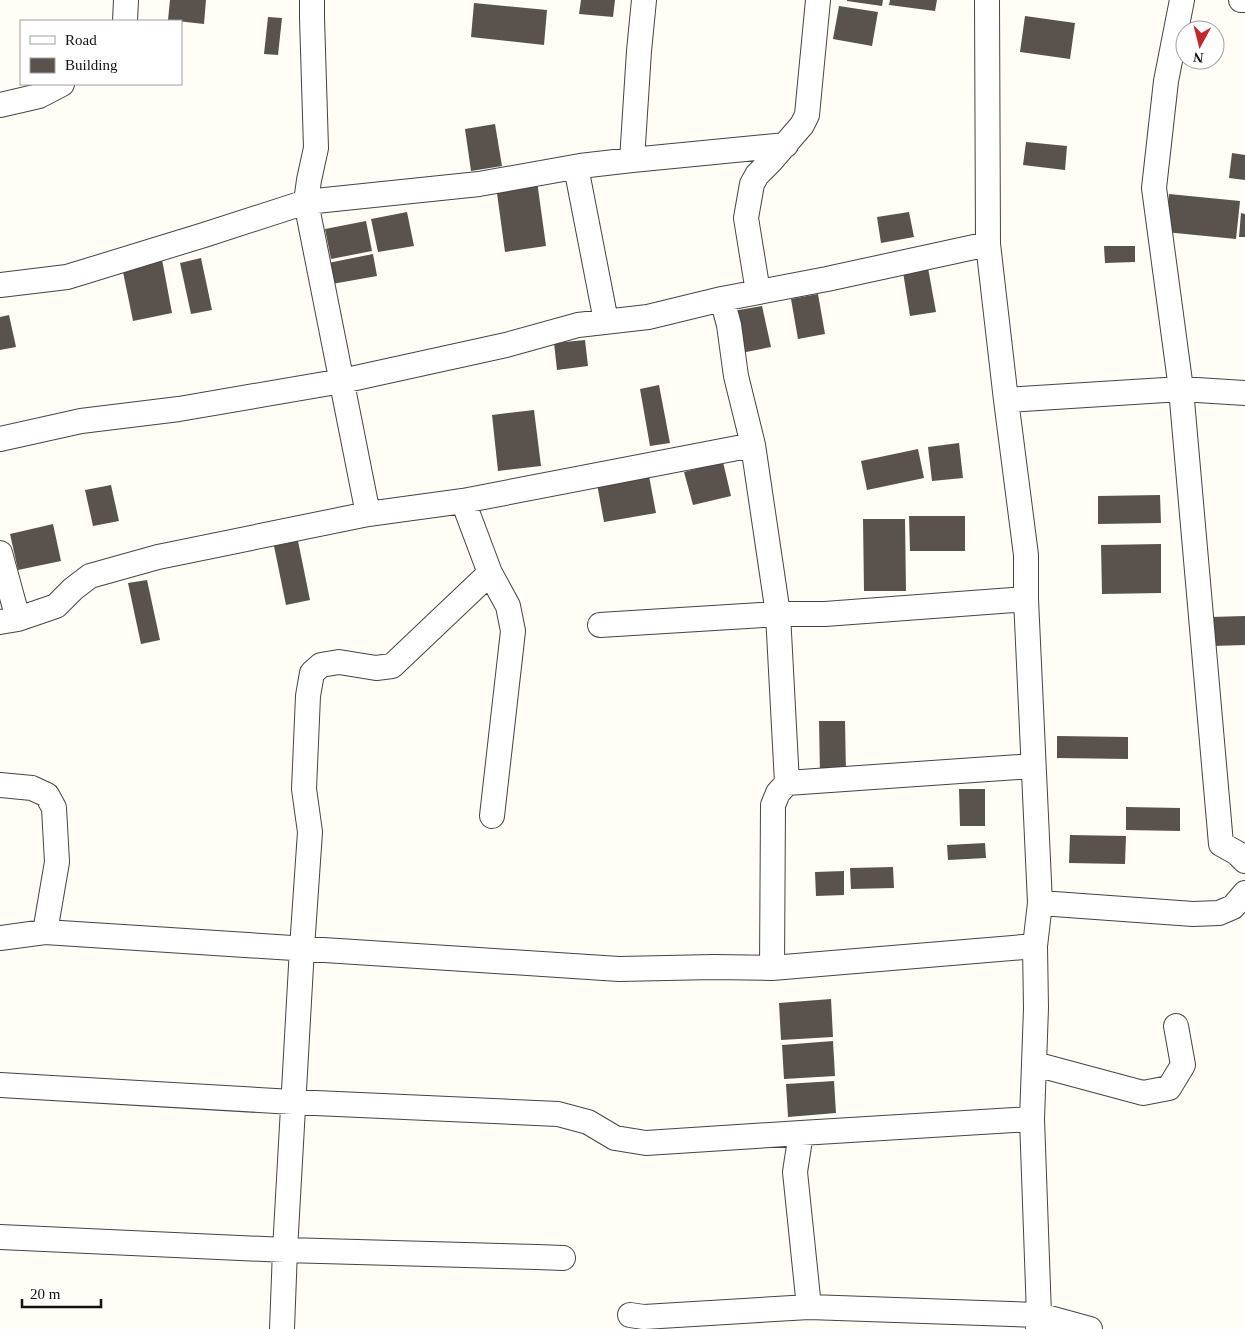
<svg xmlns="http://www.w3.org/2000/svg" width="1245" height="1329" viewBox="0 0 1245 1329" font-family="Georgia,serif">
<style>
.building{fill:#5a524d}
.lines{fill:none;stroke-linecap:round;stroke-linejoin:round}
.street-casing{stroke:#444;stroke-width:26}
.street{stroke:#fff;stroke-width:24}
</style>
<rect width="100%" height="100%" fill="#fffdf5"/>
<path class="building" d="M 170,0 L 206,0 L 204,24 L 168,20 Z
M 581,0 L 615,0 L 613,17 L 579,14 Z
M 847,0 L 883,0 L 882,6 L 847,1 Z
M 890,0 L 937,0 L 935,11 L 889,5 Z
M 474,3 L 547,10 L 544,45 L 471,37 Z
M 839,6 L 878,12 L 872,46 L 833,39 Z
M 1025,16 L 1075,23 L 1070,59 L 1020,52 Z
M 268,17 L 282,18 L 278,55 L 264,54 Z
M 495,124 L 502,166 L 471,171 L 465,129 Z
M 1026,142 L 1067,146 L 1065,170 L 1023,165 Z
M 1232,153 L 1245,155 L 1245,180 L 1229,178 Z
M 537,181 L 546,246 L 505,252 L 496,186 Z
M 1169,194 L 1240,201 L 1236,239 L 1165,232 Z
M 407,212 L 414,246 L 378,252 L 371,219 Z
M 909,212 L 914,237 L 881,243 L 877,217 Z
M 1241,213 L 1245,214 L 1245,237 L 1239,237 Z
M 366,221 L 372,251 L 331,259 L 325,229 Z
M 1104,246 L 1135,246 L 1135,262 L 1105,263 Z
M 161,254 L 172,313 L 133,321 L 121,262 Z
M 373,254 L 377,276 L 332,284 L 328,263 Z
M 201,258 L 212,310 L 191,314 L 180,263 Z
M 928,268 L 936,312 L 910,316 L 903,272 Z
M 818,294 L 825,334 L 798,339 L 791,299 Z
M 762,306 L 771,347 L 741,353 L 733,311 Z
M 9,315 L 16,347 L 0,350 L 0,317 Z
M 585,340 L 588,366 L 557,370 L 554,343 Z
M 659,385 L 670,443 L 650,446 L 640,389 Z
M 534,410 L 541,466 L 498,471 L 492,415 Z
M 959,443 L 963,478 L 932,481 L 928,447 Z
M 918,449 L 924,478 L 867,490 L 861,461 Z
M 723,462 L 731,496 L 693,505 L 684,472 Z
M 649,476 L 656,513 L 604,522 L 597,484 Z
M 111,485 L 119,521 L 93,526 L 85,490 Z
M 1160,495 L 1161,523 L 1098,524 L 1098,496 Z
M 909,516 L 965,516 L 965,551 L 910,551 Z
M 863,519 L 905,519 L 906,591 L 864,591 Z
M 53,524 L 61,561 L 18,570 L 10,534 Z
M 298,541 L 310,600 L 286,605 L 274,546 Z
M 1161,544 L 1161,593 L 1102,594 L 1101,545 Z
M 147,580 L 160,640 L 141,644 L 128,583 Z
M 1245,616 L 1245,645 L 1212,646 L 1211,617 Z
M 819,721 L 845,721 L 846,774 L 820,774 Z
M 1057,736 L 1128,737 L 1128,759 L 1057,758 Z
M 959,789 L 985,789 L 985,826 L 960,826 Z
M 1126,807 L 1180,808 L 1180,831 L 1126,830 Z
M 1070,835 L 1126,836 L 1125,864 L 1069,863 Z
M 985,843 L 986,858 L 948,860 L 947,845 Z
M 893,867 L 894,888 L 851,889 L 850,868 Z
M 844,871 L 844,895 L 816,896 L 815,872 Z
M 831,999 L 833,1037 L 781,1040 L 779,1003 Z
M 833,1041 L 835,1076 L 784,1079 L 782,1045 Z
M 834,1081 L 836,1113 L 788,1117 L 786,1084 Z"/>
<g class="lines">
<defs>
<path id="street" d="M 987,0 L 988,244 L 1006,400 L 1026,555 L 1026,599 L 1040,903 L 1035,946 L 1036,1008 L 1032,1119 L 1039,1315 L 1038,1329
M 1182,0 L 1166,81 L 1154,188 L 1181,389 L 1221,844 L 1237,853 L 1245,861
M 1241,0 L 1245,0
M 125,21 L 126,0
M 0,105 L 39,96 L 62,84
M 632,160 L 639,51 L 644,0
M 576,167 L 606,321
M 0,285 L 67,277 L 204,235 L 306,202 L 309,180 L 316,148 L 312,18 L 312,0
M 758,292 L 746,218 L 752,184 L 757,175 L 771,161 L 802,125 L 807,115 L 818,0
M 1006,400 L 1181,389 L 1245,393
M 0,439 L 81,421 L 179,409 L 342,381 L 506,345 L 578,325 L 648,317 L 722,299 L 827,279 L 988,244
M 753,445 L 778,614 L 787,783
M 368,514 L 306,202 L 479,184 L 580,166 L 632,160 L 786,145
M 0,553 L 18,619
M 490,573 L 508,606 L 513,631 L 492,816
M 0,622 L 18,619 L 56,606 L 73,589 L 90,576 L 158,557 L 368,514 L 463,501 L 753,445 L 736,376 L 729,325 L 722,299
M 600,625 L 778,614 L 825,614 L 1026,599
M 0,785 L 32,788 L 47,795 L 54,808 L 57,862 L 45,932 L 0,938
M 1040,903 L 1193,914 L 1219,913 L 1233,907 L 1245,893
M 45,932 L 619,969 L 714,967 L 772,968 L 1035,946
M 772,968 L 773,805 L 778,793 L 787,783 L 1033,766
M 1035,1064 L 1143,1093 L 1169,1088 L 1183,1065 L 1176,1026
M 0,1085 L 293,1102 L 558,1114 L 588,1122 L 615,1138 L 646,1143 L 801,1133 L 1032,1119
M 801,1133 L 795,1172 L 809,1307
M 0,1237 L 285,1250 L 537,1257 L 563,1258
M 630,1315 L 644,1317 L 809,1307 L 1039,1315 L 1090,1329
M 282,1329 L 285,1250 L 302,948 L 310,832 L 304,789 L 308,696 L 312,673 L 321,665 L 339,662 L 376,668 L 392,666 L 490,573 L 463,501"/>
</defs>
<use href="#street" class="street-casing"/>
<use href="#street" class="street"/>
</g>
<rect x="20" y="20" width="162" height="65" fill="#ffffff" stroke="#a0a0a0"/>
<rect x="30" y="36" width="25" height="8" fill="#ffffff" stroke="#a0a0a0"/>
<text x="65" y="45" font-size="15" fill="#111111">Road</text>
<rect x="30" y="58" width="25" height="15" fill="#5a524d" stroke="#a0a0a0"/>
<text x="65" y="70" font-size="15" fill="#111111">Building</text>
<g transform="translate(1200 45) rotate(187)"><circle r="24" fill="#ffffff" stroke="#a0a0a0"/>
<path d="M0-4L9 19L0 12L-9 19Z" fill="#c4262e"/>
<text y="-8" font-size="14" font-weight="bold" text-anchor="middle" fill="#111111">N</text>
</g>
<path d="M22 1299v8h79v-8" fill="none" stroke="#111111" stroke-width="2.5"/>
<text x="30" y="1299" font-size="15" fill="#111111" stroke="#ffffff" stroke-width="4" paint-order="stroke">20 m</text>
</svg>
